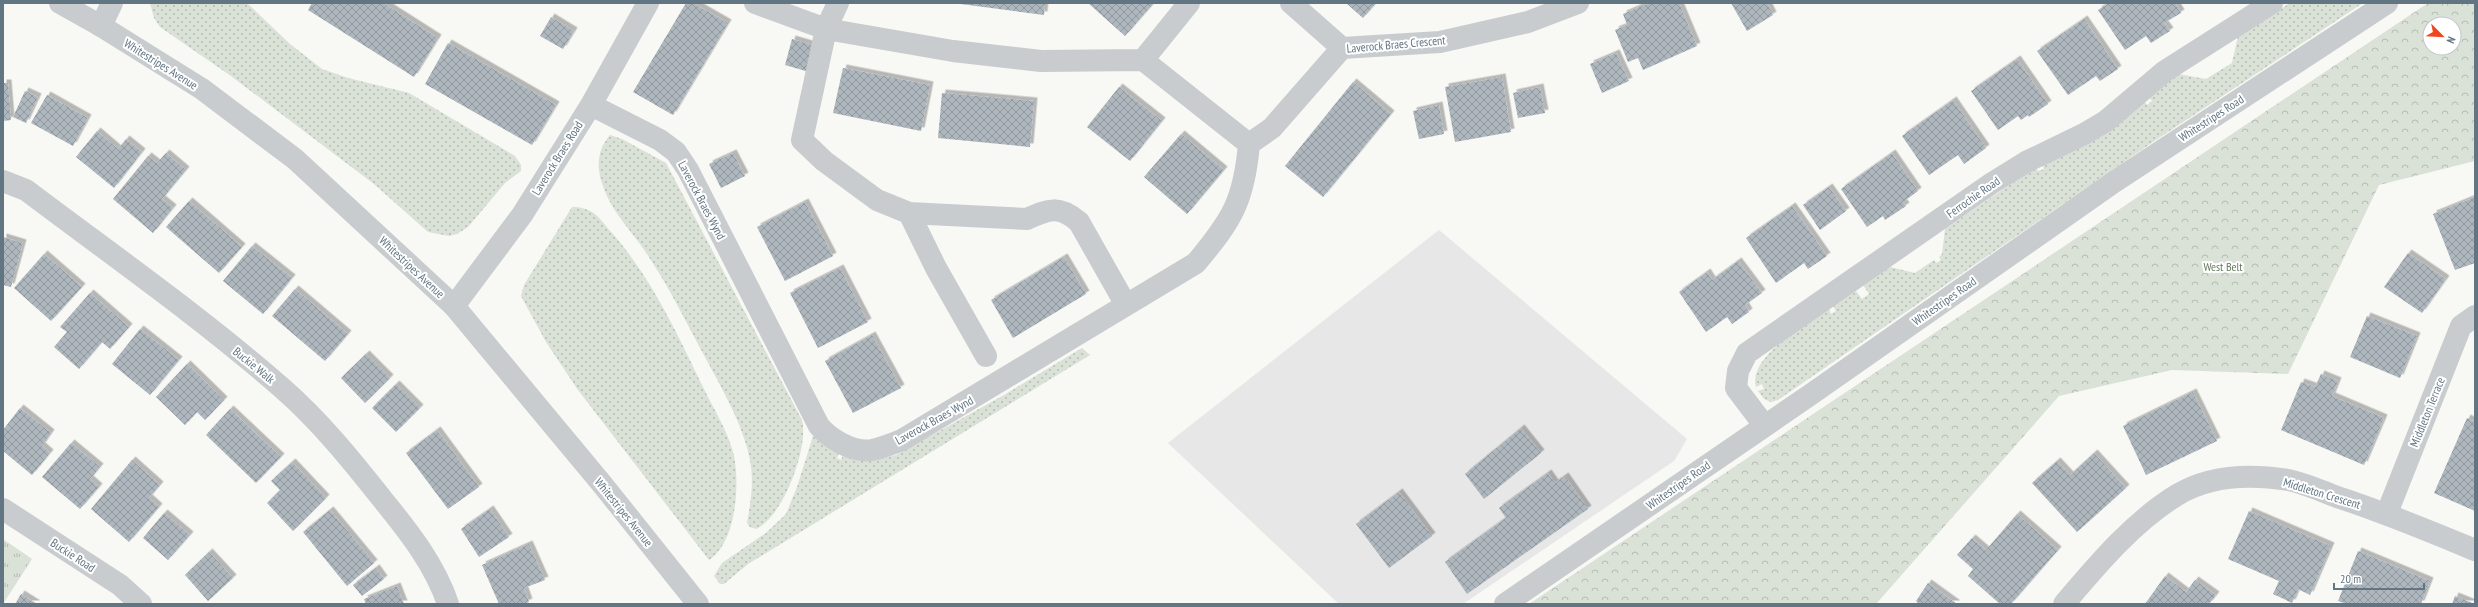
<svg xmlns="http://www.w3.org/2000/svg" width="2478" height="607" viewBox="0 0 2478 607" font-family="'PT Sans Narrow',sans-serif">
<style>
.built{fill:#e6e7e6}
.grass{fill:url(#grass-dots)}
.forest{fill:url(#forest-crowns);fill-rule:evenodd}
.park{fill:url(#park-tufts)}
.building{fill:url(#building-cross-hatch);filter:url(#shadow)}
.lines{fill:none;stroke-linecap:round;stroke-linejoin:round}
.minor{stroke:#c8cccf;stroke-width:22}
.tertiary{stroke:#c8cccf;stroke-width:22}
.labels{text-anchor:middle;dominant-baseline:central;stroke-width:4;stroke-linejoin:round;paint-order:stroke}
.street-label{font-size:12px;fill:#617583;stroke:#fff}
.park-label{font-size:12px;fill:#667a60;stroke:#fff}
</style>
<defs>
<pattern id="grass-dots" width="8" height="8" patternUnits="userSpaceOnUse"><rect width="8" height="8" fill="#dae1d6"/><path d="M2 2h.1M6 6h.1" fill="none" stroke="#b4bbb3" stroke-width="1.8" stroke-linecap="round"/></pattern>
<pattern id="forest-crowns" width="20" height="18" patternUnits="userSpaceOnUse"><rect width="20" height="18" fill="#dae1d6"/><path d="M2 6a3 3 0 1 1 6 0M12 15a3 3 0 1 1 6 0" fill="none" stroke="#b4bbb3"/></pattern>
<pattern id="park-tufts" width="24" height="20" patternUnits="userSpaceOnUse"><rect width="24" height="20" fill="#dae1d6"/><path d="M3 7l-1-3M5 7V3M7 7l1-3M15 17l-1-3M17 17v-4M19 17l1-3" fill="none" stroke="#b4bbb3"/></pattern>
<pattern id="building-cross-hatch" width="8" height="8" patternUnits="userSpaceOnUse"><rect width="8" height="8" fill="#aeb7bd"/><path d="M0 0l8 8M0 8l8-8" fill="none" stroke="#91999f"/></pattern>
<filter id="shadow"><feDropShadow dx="3.5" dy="-3.5" stdDeviation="0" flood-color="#0004"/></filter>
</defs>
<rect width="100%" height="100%" fill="#f8f8f5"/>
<path class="built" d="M 1439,230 L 1687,439 L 1674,461 L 1463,604 L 1339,604 L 1168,443 Z"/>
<path class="grass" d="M 150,3 L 247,3 L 290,44 L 322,69 L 348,78 L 409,93 L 515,156 L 521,165 L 521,171 L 505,183 L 468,227 L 457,234 L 449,236 L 428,232 L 374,184 L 231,76 L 160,27 L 154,18 Z
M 2290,3 L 2363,3 L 2156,140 L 1778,400 L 1771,402 L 1764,399 L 1758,391 L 1764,389 L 1762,384 L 1756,387 C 1747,357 1808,323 1829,309 L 1831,314 L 1836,311 L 1833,306 L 1856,291 L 1862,299 L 1869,294 L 1863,285 L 1890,267 L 1915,273 L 1934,260 L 1936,263 L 1941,260 L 1939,257 L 1942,254 L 1945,229 L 2036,167 L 2038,171 L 2044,169 L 2042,164 L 2144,101 L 2147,105 L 2152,101 L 2149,97 L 2179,74 L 2206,79 L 2232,63 L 2238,36 Z
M 610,135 L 622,139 L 666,163 L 802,420 C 809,448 783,517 756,529 L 750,527 L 747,523 C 751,501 754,481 750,460 C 743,424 722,389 705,357 C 686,322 669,287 647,254 C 632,231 612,213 603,186 C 596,168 597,150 610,135 Z
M 572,207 C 579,207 585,208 592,212 C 600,217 606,227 613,234 C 653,280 679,338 706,393 C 716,413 729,434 734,456 C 740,485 736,543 709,560 L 578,390 L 546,342 L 521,296 L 524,285 Z
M 1082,348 L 1090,355 L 748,564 L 724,584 L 720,584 L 714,576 L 722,563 L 766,533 L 786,514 L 797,487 L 813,436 L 839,453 L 837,458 L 841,460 L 843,455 L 874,460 L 896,455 L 1004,395 Z"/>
<path class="forest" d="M 2428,3 L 2475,3 L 2475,161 L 2379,185 L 2288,374 L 2172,370 L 2059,396 L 1876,604 L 1529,604 ZM 2430,24 L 2454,24 L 2454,48 L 2430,48 Z"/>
<path class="park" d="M 3,539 L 32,559 L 3,604 Z"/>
<path class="building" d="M 312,3 L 383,3 L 438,38 L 414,77 L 308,10 Z
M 686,3 L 693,3 L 728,23 L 673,115 L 633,92 Z
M 953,3 L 1045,3 L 1044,15 Z
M 1088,3 L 1154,3 L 1125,36 Z
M 1346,3 L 1376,3 L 1363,18 Z
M 1649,3 L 1679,3 L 1697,46 L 1643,70 L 1638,58 L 1628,62 L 1615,30 L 1627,25 L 1623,14 Z
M 1731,3 L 1767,3 L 1773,15 L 1747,31 Z
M 2109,3 L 2175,3 L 2181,13 L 2164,23 L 2170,31 L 2151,43 L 2146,36 L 2125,50 L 2098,10 Z
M 551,17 L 574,31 L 563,49 L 540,36 Z
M 2084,19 L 2118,69 L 2100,81 L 2096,76 L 2068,95 L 2037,51 Z
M 792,39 L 816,46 L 809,72 L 785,65 Z
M 448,43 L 556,105 L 532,145 L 425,84 Z
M 1616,53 L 1629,81 L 1602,93 L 1590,64 Z
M 2017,59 L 2048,104 L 2029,117 L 2028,115 L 2021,120 L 2018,116 L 1998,130 L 1971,91 Z
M 843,68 L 930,85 L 921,131 L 833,113 Z
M 1502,77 L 1511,132 L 1455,142 L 1445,87 Z
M 1353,82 L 1391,114 L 1323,197 L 1285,166 Z
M 3,83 L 8,83 L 11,120 L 3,121 Z
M 1119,87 L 1162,121 L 1130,161 L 1087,127 Z
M 1540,87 L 1545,113 L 1518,118 L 1513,93 Z
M 25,91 L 38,97 L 26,123 L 13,117 Z
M 942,93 L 1034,101 L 1030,147 L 938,138 Z
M 47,95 L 88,118 L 73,146 L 31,123 Z
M 1953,100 L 1986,148 L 1964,164 L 1958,155 L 1929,175 L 1902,136 Z
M 1439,105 L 1444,134 L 1419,139 L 1413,111 Z
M 97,131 L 118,149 L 126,139 L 142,152 L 114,188 L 76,157 Z
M 1181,134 L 1224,170 L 1187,214 L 1144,177 Z
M 166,153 L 186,170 L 162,199 L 173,208 L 153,233 L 113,199 L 148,156 L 157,163 Z
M 733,153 L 745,176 L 721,188 L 709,164 Z
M 1892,153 L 1918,191 L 1903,202 L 1906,206 L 1885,220 L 1883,216 L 1867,227 L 1841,189 Z
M 1829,187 L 1846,211 L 1820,230 L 1803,205 Z
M 2475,197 L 2475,263 L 2455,270 L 2433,214 Z
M 189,201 L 242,247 L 219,273 L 166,227 Z
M 805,202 L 833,256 L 785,281 L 757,227 Z
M 1792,206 L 1827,256 L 1808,269 L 1804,263 L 1776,283 L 1746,238 Z
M 3,237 L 23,243 L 11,287 L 3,285 Z
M 252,246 L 292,278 L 263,314 L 223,281 Z
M 2408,253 L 2446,279 L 2422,313 L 2384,287 Z
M 44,254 L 82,287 L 51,321 L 14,288 Z
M 1064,257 L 1086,294 L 1013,338 L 991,300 Z
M 1738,261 L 1762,293 L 1745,305 L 1749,312 L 1732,324 L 1727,317 L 1706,332 L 1679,292 L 1707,272 L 1712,280 Z
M 840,268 L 868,322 L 818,348 L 790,293 Z
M 295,289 L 348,334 L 325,361 L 272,316 Z
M 90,293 L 129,327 L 110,349 L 102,342 L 79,369 L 54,347 L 67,332 L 60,327 Z
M 2367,316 L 2417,336 L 2400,378 L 2350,357 Z
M 140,329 L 179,360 L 150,395 L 112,364 Z
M 872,335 L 901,388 L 853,413 L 825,361 Z
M 366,354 L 390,378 L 365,403 L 341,378 Z
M 187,364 L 224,400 L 205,420 L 197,412 L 185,425 L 156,397 Z
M 2321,374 L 2338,381 L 2332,396 L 2384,418 L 2364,465 L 2281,430 L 2301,382 L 2315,387 Z
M 396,384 L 420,408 L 396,432 L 372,408 Z
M 2193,392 L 2217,441 L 2146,475 L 2123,426 Z
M 20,408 L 51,433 L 42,446 L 50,453 L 32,475 L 3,451 L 3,430 Z
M 230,409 L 281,457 L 256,483 L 206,435 Z
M 2467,418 L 2475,422 L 2475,511 L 2434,493 Z
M 1521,428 L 1541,453 L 1484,499 L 1465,474 Z
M 437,430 L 479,487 L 448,509 L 406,453 Z
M 71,443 L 100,467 L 90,479 L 99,487 L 80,509 L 42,477 Z
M 2094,453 L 2126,488 L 2077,532 L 2032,483 L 2057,461 L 2070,475 Z
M 132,460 L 160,485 L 149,498 L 159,507 L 129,542 L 91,509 Z
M 292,462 L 326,498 L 293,531 L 267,503 L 280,490 L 271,481 Z
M 1548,473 L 1555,483 L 1565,476 L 1588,509 L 1467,594 L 1445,562 L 1506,518 L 1499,508 Z
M 1399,492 L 1432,536 L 1389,568 L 1356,524 Z
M 490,509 L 509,537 L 479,557 L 461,529 Z
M 330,510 L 374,563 L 347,586 L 303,532 Z
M 2249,511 L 2331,546 L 2310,595 L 2298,589 L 2292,603 L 2273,594 L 2279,581 L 2228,559 Z
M 164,513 L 190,535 L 168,560 L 143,538 Z
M 2017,514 L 2058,550 L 2011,604 L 2000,604 L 1968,576 L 1973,569 L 1957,555 L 1972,538 L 1986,550 Z
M 529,544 L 545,580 L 524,588 L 529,602 L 524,604 L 499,604 L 482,565 Z
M 2358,551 L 2430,581 L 2421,604 L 2347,604 L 2338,601 Z
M 209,552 L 233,578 L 208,601 L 185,575 Z
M 376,568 L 384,579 L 362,596 L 353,585 Z
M 2165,576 L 2186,592 L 2195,580 L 2216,595 L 2209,604 L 2145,604 Z
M 1928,583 L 1957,604 L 1919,604 L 1916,601 Z
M 397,586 L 404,604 L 366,604 L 364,599 Z
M 21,594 L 37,604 L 15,604 Z
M 2455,596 L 2475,604 L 2452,604 Z"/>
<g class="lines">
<path class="minor" d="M 755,3 L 826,29 L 953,51 L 1041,61 L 1143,60 L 1249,144
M 838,3 L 826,29 L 802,140 L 824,161 L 877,200 L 909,213 L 1027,219 C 1049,209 1059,205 1079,222 L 1126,305
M 1291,3 L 1342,48
M 101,26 L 112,3
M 1143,60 L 1189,3
M 591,105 L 660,140 L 676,152 L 688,170 L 819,426 C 830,439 853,453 872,450 C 882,448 892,444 902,440 L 1196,263 C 1232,220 1244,201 1249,144
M 1249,144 L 1272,128 L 1342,48 L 1440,42 L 1528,22 L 1578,3
M 3,181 L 26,190 C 112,255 201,317 282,388 C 320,421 352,461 383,500 C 409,532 435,565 448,604
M 909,213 L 936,268 L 986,356
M 454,306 L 522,215 L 591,105 L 648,3
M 1764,425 L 1736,388 L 1738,371 L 1747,353 L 1992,183 L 2026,162 L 2084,134 L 2106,121 L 2165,71 L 2272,3
M 3,509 L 120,585 L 141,604
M 2387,513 L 2461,326 L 2475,316
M 2064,604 C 2097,565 2133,522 2177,495 C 2210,475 2251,474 2288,480 C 2304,483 2321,491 2337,497 C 2384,512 2429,531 2475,550"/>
<path class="tertiary" d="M 60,3 L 101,26 L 202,89 L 295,159 L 454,306 L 602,484 L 698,604
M 1505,604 L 1810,395 L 2114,182 L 2387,3"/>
</g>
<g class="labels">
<g class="street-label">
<text transform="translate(1396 44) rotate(-5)">Laverock Braes Crescent</text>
<text transform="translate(161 64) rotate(32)">Whitestripes Avenue</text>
<text transform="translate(2211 118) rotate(-33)">Whitestripes Road</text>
<text transform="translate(557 158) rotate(-58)">Laverock Braes Road</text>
<text transform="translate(1973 197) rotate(-35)">Ferrochie Road</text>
<text transform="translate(702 200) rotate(62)">Laverock Braes Wynd</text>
<text transform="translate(412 267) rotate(43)">Whitestripes Avenue</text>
<text transform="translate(1944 301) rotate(-35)">Whitestripes Road</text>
<text transform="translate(254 365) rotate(39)">Buckie Walk</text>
<text transform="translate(2427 412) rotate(-68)">Middleton Terrace</text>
<text transform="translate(934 420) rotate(-29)">Laverock Braes Wynd</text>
<text transform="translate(1678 485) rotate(-35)">Whitestripes Road</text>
<text transform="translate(2322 493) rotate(17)">Middleton Crescent</text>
<text transform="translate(624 512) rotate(51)">Whitestripes Avenue</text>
<text transform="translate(73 555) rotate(33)">Buckie Road</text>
</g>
<g class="park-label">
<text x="2223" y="266">West Belt</text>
</g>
</g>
<rect width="2478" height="607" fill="none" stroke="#617583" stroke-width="8"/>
<g transform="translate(2442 36) rotate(114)"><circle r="19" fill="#ffffff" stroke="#c0c8cd"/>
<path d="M0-3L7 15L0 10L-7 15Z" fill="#f1461d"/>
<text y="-6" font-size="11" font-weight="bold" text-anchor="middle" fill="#617583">N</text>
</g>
<path d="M2334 583v6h90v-6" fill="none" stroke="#617583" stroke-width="2"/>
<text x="2340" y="583" font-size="12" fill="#617583" stroke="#ffffff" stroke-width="3" paint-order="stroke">20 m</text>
</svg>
